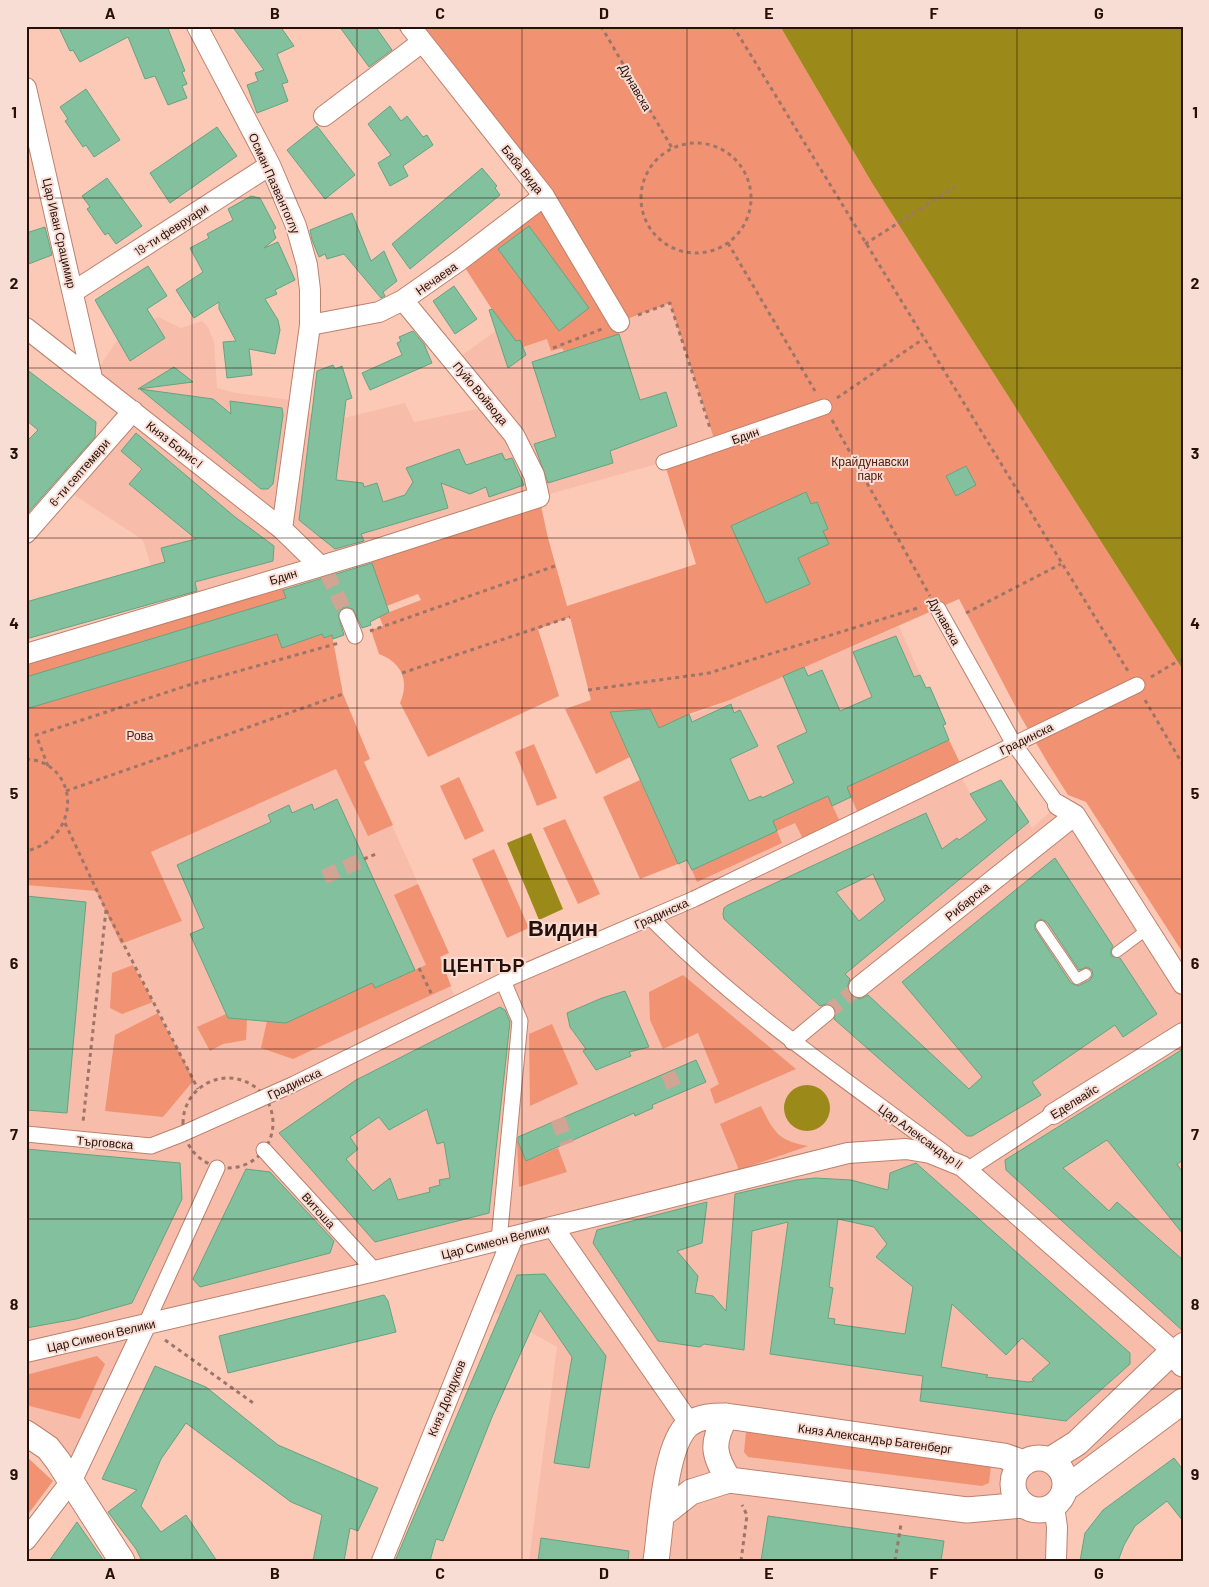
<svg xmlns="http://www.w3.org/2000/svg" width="1209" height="1587" viewBox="0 0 1209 1587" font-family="Barlow,sans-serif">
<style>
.built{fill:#f7bcaa}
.green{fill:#f19373}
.water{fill:#9b891a}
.building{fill:#82c09e;stroke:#65a381;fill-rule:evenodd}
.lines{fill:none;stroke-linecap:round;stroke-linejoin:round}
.pedestrian-tunnel{stroke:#d2a494;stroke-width:15;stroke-dasharray:15 8;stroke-linecap:butt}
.service-casing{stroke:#bd816c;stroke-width:12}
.pedestrian-casing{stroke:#bd816c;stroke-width:17}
.minor-casing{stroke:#bd816c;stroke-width:22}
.tertiary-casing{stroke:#bd816c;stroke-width:27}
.path{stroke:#9d7669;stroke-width:3;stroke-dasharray:4 4;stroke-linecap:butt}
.service{stroke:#fff;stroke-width:10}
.pedestrian{stroke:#fff;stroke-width:15}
.minor{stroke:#fff;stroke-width:20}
.tertiary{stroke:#fff;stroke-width:25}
.grid{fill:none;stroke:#261008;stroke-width:1;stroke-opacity:0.55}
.labels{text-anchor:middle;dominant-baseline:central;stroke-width:4;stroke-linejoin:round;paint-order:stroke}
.street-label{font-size:12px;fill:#261008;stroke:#f8ddd4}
.park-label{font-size:12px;fill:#4e2111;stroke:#f8ddd4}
.district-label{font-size:18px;font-weight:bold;letter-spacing:1px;fill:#261008;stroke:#f8ddd4}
.town-label{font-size:22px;font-weight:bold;fill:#261008;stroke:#f8ddd4}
.neatline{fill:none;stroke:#261008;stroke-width:2}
.grid-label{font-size:16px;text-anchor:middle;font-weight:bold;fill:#261008}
</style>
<rect width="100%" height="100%" fill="#fdc9b7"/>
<path class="built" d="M 670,303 L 716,446 L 664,462 L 539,497 L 165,612 L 143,540 L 65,489 L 132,411 L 92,378 L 118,339 L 158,317 L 181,328 L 202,321 L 208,327 L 214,342 L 217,388 L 236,393 L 300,401 L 299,412 L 344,418 L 405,403 L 414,422 L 492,406 L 454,361 L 504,325 L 619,322 Z
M 899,626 L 926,688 L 930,687 L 946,724 L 943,726 L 960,763 L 955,766 L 970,793 L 1001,780 L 1032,828 L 1058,805 L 1183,984 L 1183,1401 L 1065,1489 L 1057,1527 L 1056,1561 L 529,1561 L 557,1347 L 484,1306 L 513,1237 L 145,1326 L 72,1480 L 26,1433 L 26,885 L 96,891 L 122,944 L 182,921 L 151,852 L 336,769 L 364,762 L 449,953 L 440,957 L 457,1003 L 694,899 L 610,712 L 650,709 L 659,728 L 730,700 Z"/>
<path class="green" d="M 410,26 L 780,26 L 872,183 L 1183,670 L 1183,953 L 1086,802 L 1068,795 L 1049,765 L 1022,719 L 959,599 L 730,700 L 689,714 L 659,728 L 650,709 L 610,712 L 630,757 L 596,774 L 565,709 L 591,700 L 570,617 L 538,629 L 559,696 L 428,757 L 400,703 C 410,680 401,662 379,654 L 371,630 L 383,626 L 379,616 L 421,600 L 418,594 L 387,606 L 369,556 L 539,497 L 548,538 L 567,606 L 696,564 L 664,462 L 716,445 L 670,303 L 619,322 L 619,334 L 564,351 L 562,348 L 551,351 L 547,339 L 523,347 L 520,340 L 513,342 L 460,260 L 544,196 Z
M 283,588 L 298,632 L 279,638 L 282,647 L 322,634 L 324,638 L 332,635 L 343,694 L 370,759 L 364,762 L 393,825 L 368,836 L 336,769 L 151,852 L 182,921 L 121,944 L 96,891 L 26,885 L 26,654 Z
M 949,740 L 960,763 L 858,813 L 846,786 Z
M 534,744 L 557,798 L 537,806 L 515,752 Z
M 459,777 L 484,831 L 465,840 L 440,786 Z
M 640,780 L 678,864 L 640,879 L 603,797 Z
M 828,796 L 840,822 L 804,841 L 795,823 L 777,831 L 782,843 L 697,882 L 692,870 L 776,831 L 773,821 Z
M 565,819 L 600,894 L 578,904 L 543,828 Z
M 494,849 L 529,928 L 507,938 L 472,859 Z
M 418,884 L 449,953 L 440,957 L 451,986 L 293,1059 L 261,1048 L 267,1021 L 286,1023 L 372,982 L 375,988 L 426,965 L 394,895 Z
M 133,965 L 153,1002 L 122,1014 L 110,1008 L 112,973 Z
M 683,975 L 796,1069 L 715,1104 L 710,1089 L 719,1084 L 698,1033 L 663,1049 L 650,1020 L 649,992 Z
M 158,1013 L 194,1080 L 163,1117 L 105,1111 L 115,1035 Z
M 226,1014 L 228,1018 L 247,1020 L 246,1040 L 223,1044 L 210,1051 L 197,1027 Z
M 552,1024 L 578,1084 L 530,1106 L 529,1034 Z
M 761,1106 C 774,1133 779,1141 808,1146 L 739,1170 L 720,1124 Z
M 517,1141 L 526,1161 L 558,1148 L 567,1172 L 519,1187 Z
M 97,1356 L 105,1364 L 80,1419 L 26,1405 L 26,1375 Z
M 752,1427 L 991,1465 L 989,1483 L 982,1486 L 748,1457 L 744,1452 L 746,1432 Z
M 26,1456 L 53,1481 L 26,1517 Z"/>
<path class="water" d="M 780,26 L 1183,26 L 1183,670 L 872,183 Z
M 531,833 L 563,909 L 539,920 L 507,843 Z
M784 1108a23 23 0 1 1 46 0a23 23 0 1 1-46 0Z"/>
<path class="building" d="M 58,26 L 167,26 L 185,71 L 182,72 L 187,84 L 182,86 L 187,98 L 168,105 L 155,76 L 145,79 L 128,37 L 80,62 L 73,50 L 70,51 Z
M 232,26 L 280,26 L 294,46 L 277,54 L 288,82 L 282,84 L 288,101 L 257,113 L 247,85 L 258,81 L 255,73 L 264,70 Z
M 339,26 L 375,26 L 392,50 L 369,67 Z
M 86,89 L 120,140 L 94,157 L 86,145 L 83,147 L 65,121 L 68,119 L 60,107 Z
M 390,106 L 401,121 L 407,116 L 423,137 L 427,135 L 433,145 L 403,166 L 408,176 L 390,186 L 378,163 L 391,155 L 368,124 Z
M 317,126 L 355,175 L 325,199 L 287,150 Z
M 217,127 L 237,156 L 170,203 L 150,173 Z
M 482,168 L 497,186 L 495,188 L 500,195 L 410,269 L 392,244 Z
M 107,178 L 142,226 L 116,244 L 108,233 L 105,235 L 87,209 L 90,207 L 82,196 Z
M 251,196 L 260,198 L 276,228 L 273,230 L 276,238 L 264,248 L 278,242 L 295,280 L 275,290 L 277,294 L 265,299 L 278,320 L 280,330 L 275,354 L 249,349 L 252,375 L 227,378 L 223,342 L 236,341 L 219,309 L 219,302 L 194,318 L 176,290 L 203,272 L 190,248 L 209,238 L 207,234 L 233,220 L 228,209 Z
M 352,213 L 371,261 L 384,251 L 397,281 L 383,292 L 385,296 L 381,298 L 344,254 L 327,259 L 325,254 L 319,257 L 312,240 L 310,230 Z
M 529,226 L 589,308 L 559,331 L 498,249 Z
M 45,227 L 52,255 L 26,265 L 26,233 Z
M 148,266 L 167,296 L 147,309 L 165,338 L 130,361 L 95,300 Z
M 454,286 L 477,319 L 455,334 L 433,301 Z
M 492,309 L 516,341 L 520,340 L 526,355 L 508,368 L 489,310 Z
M 413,331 L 424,344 L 432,363 L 370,390 L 362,373 L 402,355 L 397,343 L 401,341 L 399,337 Z
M 619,334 L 640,400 L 666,392 L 677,426 L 610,451 L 613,463 L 548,483 L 534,444 L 556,437 L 532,362 Z
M 333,365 L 335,369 L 342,366 L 352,398 L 346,400 L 336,480 L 363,483 L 364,487 L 377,483 L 383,502 L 405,495 L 413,482 L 406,468 L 459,449 L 466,465 L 502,453 L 505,460 L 512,458 L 524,485 L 489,497 L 486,487 L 470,494 L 441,483 L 448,508 L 361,534 L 364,541 L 335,549 L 299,520 L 317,371 Z
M 174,367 L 193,382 L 138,389 Z
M 26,369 L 96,422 L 95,437 L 26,515 L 26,442 L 38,430 L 26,420 Z
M 140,389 L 213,399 L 231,414 L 230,401 L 282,408 L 283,415 L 273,484 L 268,489 L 261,489 Z
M 136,433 L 235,517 L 274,546 L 273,561 L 195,582 L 197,591 L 26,639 L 26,602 L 165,562 L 161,548 L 196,539 L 129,484 L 142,469 L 121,451 Z
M 966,466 L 976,485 L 956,496 L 946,476 Z
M 806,492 L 811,504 L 817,502 L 828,529 L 823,531 L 829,544 L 798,558 L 810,584 L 766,603 L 731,526 Z
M 372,563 L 389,612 L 370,622 L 371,625 L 362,628 L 353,609 L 344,607 L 338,615 L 344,635 L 333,639 L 332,635 L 324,638 L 322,634 L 282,648 L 277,634 L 26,709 L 26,677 L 286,598 L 283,590 Z
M 896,636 L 914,677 L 920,675 L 926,688 L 930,687 L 946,724 L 943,725 L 949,740 L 847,787 L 851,797 L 832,806 L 828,796 L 773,821 L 777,831 L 692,870 L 687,860 L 678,864 L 610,712 L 650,709 L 659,728 L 689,714 L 692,722 L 731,704 L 734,713 L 740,710 L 758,746 L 730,759 L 749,801 L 761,796 L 762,798 L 794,783 L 777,746 L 807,732 L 783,676 L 804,667 L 808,676 L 822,670 L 840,711 L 872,697 L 853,652 Z
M 1001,780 L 1029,822 L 845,974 L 850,979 L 847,988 L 849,994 L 860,999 L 868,995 L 969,1089 L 982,1077 L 902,982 L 1055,858 L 1113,946 L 1111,950 L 1111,956 L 1120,958 L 1157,1014 L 1123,1037 L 1115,1025 L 1032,1082 L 1041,1095 L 972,1136 L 967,1136 L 834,1019 L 836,1012 L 834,1007 L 826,1004 L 820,1006 L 724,919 L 723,914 L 724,908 L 728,905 L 926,813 L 942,849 L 957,838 L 959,840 L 987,820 L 970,794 ZM 873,874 L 885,900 L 859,921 L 836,892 ZM 1041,919 L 1047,922 L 1079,970 L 1087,967 L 1092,970 L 1093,975 L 1090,980 L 1078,986 L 1071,983 L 1035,929 L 1035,923 Z
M 337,799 L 415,970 L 375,988 L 372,983 L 286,1023 L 228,1018 L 190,934 L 204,928 L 177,865 L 271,822 L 268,815 L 289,805 L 292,813 L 312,804 L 314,810 Z
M 26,896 L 86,902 L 67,1113 L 26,1110 Z
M 625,991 L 649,1047 L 629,1052 L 631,1056 L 596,1070 L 583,1051 L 586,1049 L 570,1027 L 567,1013 L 602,998 Z
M 500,1007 L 505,1010 L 510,1022 L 489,1213 L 375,1242 L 279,1133 L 356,1080 ZM 427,1109 L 437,1144 L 444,1142 L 450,1178 L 439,1180 L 440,1185 L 429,1188 L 430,1192 L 398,1200 L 390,1178 L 373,1191 L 346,1159 L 358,1149 L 350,1137 L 379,1117 L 389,1130 Z
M 1183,1049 L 1183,1160 L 1177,1164 L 1183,1173 L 1183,1234 L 1107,1140 L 1063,1168 L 1109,1211 L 1117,1202 L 1183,1260 L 1183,1331 L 1006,1170 L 1005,1160 Z
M 696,1060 L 706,1082 L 652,1105 L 653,1108 L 635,1116 L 634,1113 L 526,1161 L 518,1142 L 518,1137 Z
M 26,1149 L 180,1163 L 182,1199 L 132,1303 L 76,1319 L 26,1328 Z
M 916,1163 L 1130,1353 L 1130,1364 L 1066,1421 L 920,1401 L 923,1376 L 770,1354 L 788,1222 L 752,1231 L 744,1350 L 704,1344 L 700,1347 L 658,1341 L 593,1243 L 597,1230 L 707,1202 L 702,1243 L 677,1251 L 698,1276 L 695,1293 L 713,1296 L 726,1311 L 735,1194 L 796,1180 L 815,1178 L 851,1180 L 888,1190 L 890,1173 ZM 838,1219 L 874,1227 L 887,1244 L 876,1257 L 913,1287 L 905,1334 L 834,1324 L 835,1319 L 828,1318 L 833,1288 L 829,1287 ZM 952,1304 L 1006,1355 L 1022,1338 L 1050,1363 L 1032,1379 L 1034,1381 L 1028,1382 L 986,1377 L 988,1375 L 941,1367 Z
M 246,1169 L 270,1172 L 334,1241 L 330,1253 L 200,1287 L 193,1279 Z
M 545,1274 L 606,1356 L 589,1468 L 554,1463 L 572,1357 L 540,1310 L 492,1417 L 443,1541 L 436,1539 L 430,1561 L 395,1561 L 517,1275 Z
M 384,1295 L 388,1301 L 396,1332 L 228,1373 L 219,1336 Z
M 155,1366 L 206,1387 L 278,1445 L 378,1488 L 358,1531 L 350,1528 L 344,1561 L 313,1561 L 322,1515 L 291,1502 L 186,1423 L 161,1459 L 141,1506 L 161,1532 L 186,1515 L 217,1561 L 142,1561 L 136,1549 L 108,1512 L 137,1490 L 102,1479 Z
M 1174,1458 L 1183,1470 L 1183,1521 L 1167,1501 L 1135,1526 L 1124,1545 L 1118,1561 L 1080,1561 L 1085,1533 L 1103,1510 Z
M 768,1516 L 944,1541 L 941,1561 L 761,1561 Z
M 77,1522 L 104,1561 L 49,1561 Z
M 541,1538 L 629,1551 L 628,1561 L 538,1561 Z"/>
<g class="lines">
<path class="pedestrian-tunnel" d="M 327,573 L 347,616
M 324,877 L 364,859
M 827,1013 L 859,987
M 668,1073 L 677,1094
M 558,1119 L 567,1144"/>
<defs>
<path id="service" d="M 1041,926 L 1077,979 L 1086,974
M 1117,952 L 1149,928"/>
<path id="pedestrian" d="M 664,462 L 824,407
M 938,609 L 1014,744 L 1058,805
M 347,616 L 355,636
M 651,918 C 740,1008 845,1080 946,1154
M 792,1042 L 827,1013
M 26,1134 L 151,1146 L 182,1134 L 294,1084 L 503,981 L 694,899 L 1137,685
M 264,1150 L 375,1271
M 967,1170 L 1053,1114
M 499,1240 L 520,1021 L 503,981
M 145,1326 L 217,1168"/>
<path id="minor" d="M 197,26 L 270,165 L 296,226 L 307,265 L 310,290 L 310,325 L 282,529
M 410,26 L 544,196 L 619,322
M 26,88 L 92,378
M 324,116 L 422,42
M 73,292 L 270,165
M 310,325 L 379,312 L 403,300 L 460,260 L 544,196
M 26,328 L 282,529 L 319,565
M 26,533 L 133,411
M 26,654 L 368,552 L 539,497 L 534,475 L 514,435 L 403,300
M 1058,805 L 1075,815 L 1183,984
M 859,987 L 1075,815
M 1053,1114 L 1183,1033
M 553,1227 L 690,1424
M 26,1352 L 375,1271 L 848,1153 L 906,1149 L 930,1153 L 962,1166 L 1173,1351 L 1183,1343
M 1054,1506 L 1057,1527 L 1056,1561
M 26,1540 L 72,1480 L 145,1326
M 382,1561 L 513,1237"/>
<path id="tertiary" d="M 726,1416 C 711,1443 713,1455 729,1480
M 26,1433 L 48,1448 L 58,1461 L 122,1561
M1013 1484a26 26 0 1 1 52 0a26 26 0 1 1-52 0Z
M 1050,1460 L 1077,1443 L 1173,1351 L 1183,1364
M 1065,1489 L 1183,1401
M 663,1514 L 691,1492 L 729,1480 L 967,1510 L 1023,1505
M 656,1561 C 661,1528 664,1444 689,1424 C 700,1416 713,1416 726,1416 L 1004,1456 L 1024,1463"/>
</defs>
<use href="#service" class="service-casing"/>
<use href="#pedestrian" class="pedestrian-casing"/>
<use href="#minor" class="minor-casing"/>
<use href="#tertiary" class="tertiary-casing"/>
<path class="path" d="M 601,26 L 672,148
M 733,26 L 1128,671
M641 198a55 55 0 1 1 110 0a55 55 0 1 1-110 0Z
M 728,243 L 815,391
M 865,244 L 955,187
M 638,315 L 670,303 L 710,428
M 553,348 L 602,329
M 837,398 L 923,339
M 832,420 L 930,596
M 966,613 L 1061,564
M 370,631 L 555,566
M 402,673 L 570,617
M 1151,677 L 1183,658
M 588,690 L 709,673 L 921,607
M 1145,700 L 1183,765
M 26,759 C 80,762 83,838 26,851
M 48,766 L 36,735 L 189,685 L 339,643
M 66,791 L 343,694
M 65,823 L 106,910 L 83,1122
M 364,859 L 376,854
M 106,910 L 198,1089
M 419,968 L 432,995
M183 1123a45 45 0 1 1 90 0a45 45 0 1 1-90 0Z
M 165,1340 L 256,1405
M 741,1561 L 747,1515 L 742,1505
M 895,1561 L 901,1524"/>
<use href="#service" class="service"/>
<use href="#pedestrian" class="pedestrian"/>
<use href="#minor" class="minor"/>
<use href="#tertiary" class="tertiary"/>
</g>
<path class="grid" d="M 192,26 L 192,1561M 357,26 L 357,1561M 522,26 L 522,1561M 687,26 L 687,1561M 852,26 L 852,1561M 1017,26 L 1017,1561M 26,198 L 1183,198M 26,368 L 1183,368M 26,538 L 1183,538M 26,708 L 1183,708M 26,879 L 1183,879M 26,1049 L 1183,1049M 26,1219 L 1183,1219M 26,1389 L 1183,1389"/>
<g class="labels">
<g class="street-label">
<text transform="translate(636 87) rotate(60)">Дунавска</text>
<text transform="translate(523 169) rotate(51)">Баба Вида</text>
<text transform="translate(275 183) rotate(66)">Осман Пазвантоглу</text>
<text transform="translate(171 229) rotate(-33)">19-ти февруари</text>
<text transform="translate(60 233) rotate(77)">Цар Иван Срацимир</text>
<text transform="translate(436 278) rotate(-35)">Нечаева</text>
<text transform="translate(481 393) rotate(50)">Пуйо Войвода</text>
<text transform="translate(745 435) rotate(-20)">Бдин</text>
<text transform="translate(175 444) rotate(38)">Княз Борис I</text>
<text transform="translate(79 472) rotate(-49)">6-ти септември</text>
<text transform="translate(283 576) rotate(-17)">Бдин</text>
<text transform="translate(945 621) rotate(61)">Дунавска</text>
<text transform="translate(1026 738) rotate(-26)">Градинска</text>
<text transform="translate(967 901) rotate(-39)">Рибарска</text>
<text transform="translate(661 913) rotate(-24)">Градинска</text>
<text transform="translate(294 1083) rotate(-25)">Градинска</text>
<text transform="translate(1074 1101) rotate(-32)">Еделвайс</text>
<text transform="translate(921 1136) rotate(36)">Цар Александър II</text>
<text transform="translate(105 1142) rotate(5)">Търговска</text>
<text transform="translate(319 1210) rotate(48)">Витоша</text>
<text transform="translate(495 1241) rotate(-14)">Цар Симеон Велики</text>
<text transform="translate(101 1335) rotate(-13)">Цар Симеон Велики</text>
<text transform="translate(446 1398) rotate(-68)">Княз Дондуков</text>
<text transform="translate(875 1438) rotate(8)">Княз Александър Батенберг</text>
</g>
<g class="park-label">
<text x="870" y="461">Крайдунавски<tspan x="870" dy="14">парк</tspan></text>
<text x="140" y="735">Рова</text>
</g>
<g class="district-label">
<text x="484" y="965">ЦЕНТЪР</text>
</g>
<g class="town-label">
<text x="563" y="927">Видин</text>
</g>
</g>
<rect width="1209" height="1587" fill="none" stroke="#f8ddd4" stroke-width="55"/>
<rect x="28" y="28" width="1154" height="1532" class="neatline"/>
<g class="grid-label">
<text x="110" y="19">A</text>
<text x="275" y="19">B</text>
<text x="440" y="19">C</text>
<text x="604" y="19">D</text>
<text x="769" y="19">E</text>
<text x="934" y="19">F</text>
<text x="1099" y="19">G</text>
<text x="14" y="118">1</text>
<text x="1195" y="118">1</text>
<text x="14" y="289">2</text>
<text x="1195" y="289">2</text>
<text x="14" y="459">3</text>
<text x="1195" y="459">3</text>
<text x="14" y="629">4</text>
<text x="1195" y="629">4</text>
<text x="14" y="799">5</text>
<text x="1195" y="799">5</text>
<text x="14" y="969">6</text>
<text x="1195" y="969">6</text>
<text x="14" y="1140">7</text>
<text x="1195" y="1140">7</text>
<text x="14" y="1310">8</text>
<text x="1195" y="1310">8</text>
<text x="14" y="1480">9</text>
<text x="1195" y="1480">9</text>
<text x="110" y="1579">A</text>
<text x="275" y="1579">B</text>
<text x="440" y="1579">C</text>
<text x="604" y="1579">D</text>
<text x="769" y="1579">E</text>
<text x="934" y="1579">F</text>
<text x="1099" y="1579">G</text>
</g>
</svg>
